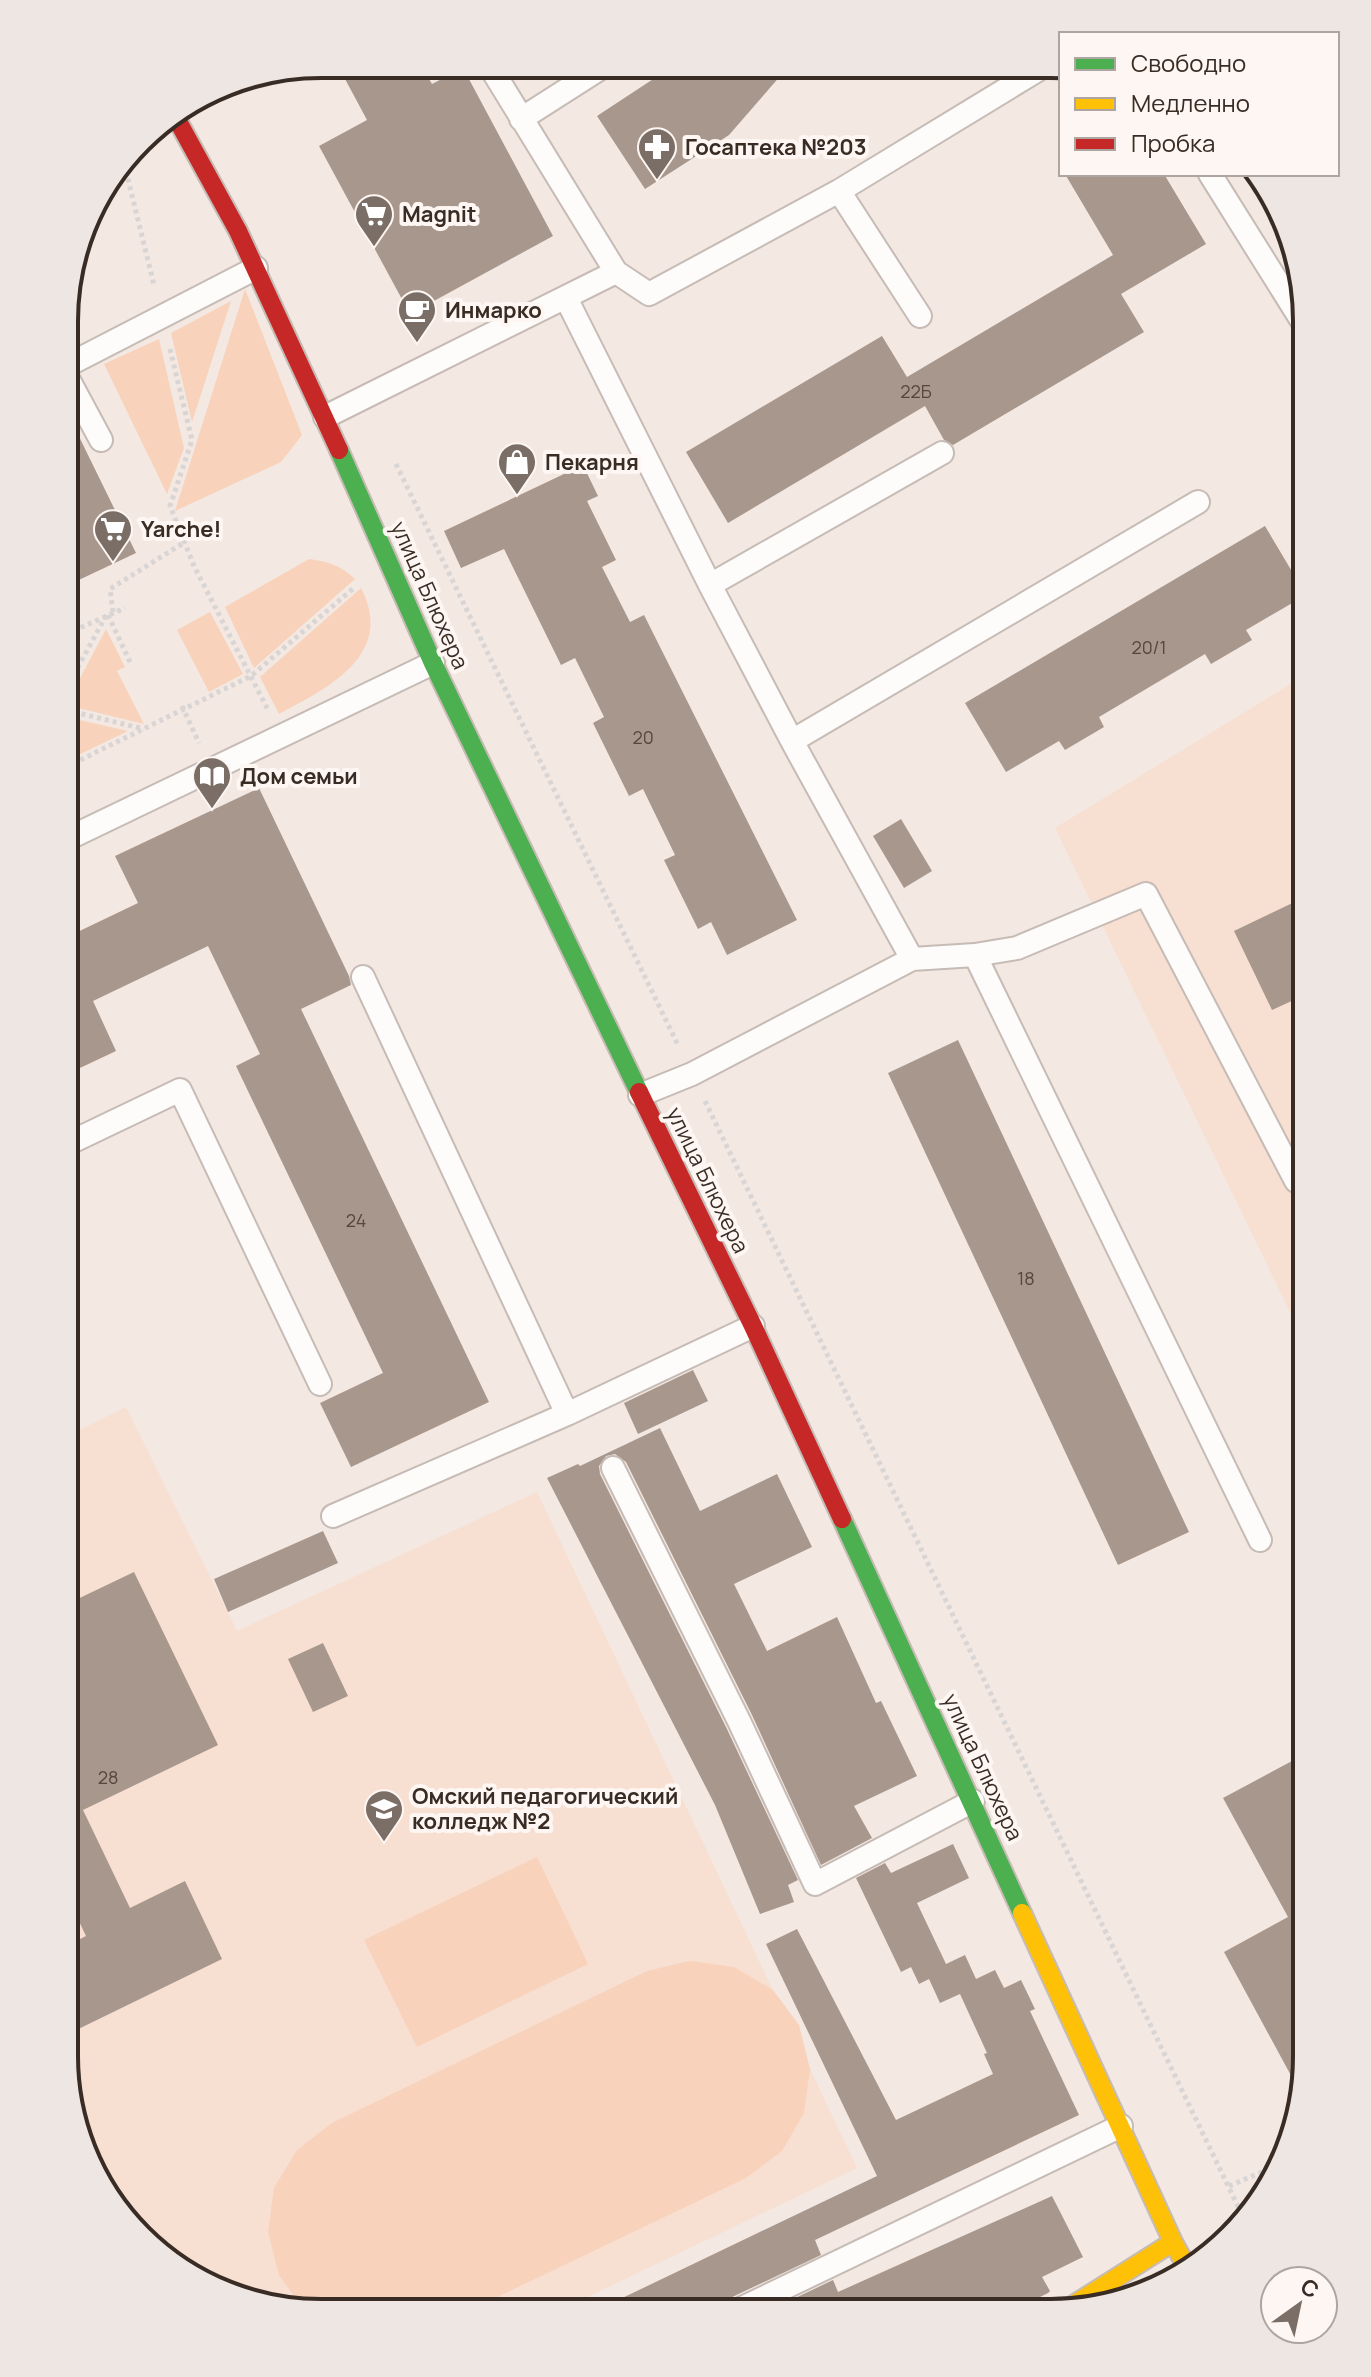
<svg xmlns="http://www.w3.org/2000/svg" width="1371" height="2377" viewBox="0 0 1371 2377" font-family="Manrope,sans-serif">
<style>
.built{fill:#f7dfd2}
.green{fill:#f8d2bb}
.building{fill:#a8978c}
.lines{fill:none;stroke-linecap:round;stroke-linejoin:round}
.lane-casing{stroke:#c6bbb5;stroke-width:26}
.fast-casing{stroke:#c6bbb5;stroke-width:22}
.slow-casing{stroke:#c6bbb5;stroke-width:22}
.jam-casing{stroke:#c6bbb5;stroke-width:22}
.path{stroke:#d9d5d4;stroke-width:5;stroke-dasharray:4 4;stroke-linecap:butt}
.lane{stroke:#fdfcfb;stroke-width:22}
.fast{stroke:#4caf50;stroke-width:18}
.slow{stroke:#ffc107;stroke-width:18}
.jam{stroke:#c62828;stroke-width:18}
.labels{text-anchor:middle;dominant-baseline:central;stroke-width:8;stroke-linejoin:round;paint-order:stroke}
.number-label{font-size:18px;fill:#55473e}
.poi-label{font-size:22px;font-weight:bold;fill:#392c24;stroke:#fef6f2;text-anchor:start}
.street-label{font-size:22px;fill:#392c24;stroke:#fef6f2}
.rim{fill:none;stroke:#392c24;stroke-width:4}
</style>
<rect width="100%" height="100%" fill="#f3e8e2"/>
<path class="built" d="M 1307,674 L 1307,1347 L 1055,828 Z
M 126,1407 L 237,1631 L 537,1492 L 857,2168 L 556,2312 L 287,2311 L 208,2287 L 152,2250 L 78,2139 L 64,2056 L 65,1437 Z"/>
<path class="green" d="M 245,289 L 302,435 L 281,462 L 175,511 Z
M 231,301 L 192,422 L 171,333 Z
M 159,339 L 184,448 L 167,494 L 104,364 Z
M 309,559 C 327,561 342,566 355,579 L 254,668 L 225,607 Z
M 361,588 C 396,655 327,688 279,714 L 260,677 Z
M 210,612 L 243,674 L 209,692 L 177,630 Z
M 106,629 L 125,667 L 117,671 L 144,724 L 66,705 Z
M 66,717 L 128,731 L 66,761 Z
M 537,1857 L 588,1964 L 417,2047 L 364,1940 Z
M 690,1961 L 734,1967 L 773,1990 L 799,2025 L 810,2069 L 804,2113 L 782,2151 L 746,2178 L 468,2311 L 305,2311 L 279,2275 L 268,2232 L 274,2188 L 297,2150 L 332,2123 L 647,1971 Z"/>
<path class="building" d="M 337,64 L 421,65 L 432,84 L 463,68 L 553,236 L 410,314 L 319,146 L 367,120 Z
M 673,66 L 788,67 L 729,135 L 645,189 L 597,116 Z
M 1065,174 L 1164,174 L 1206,244 L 1121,294 L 1144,332 L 953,445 L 944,440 L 925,406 L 728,523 L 686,452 L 882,336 L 907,377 L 1113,255 Z
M 66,410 L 136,553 L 66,586 Z
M 583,465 L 598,496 L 587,501 L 616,560 L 602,567 L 630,622 L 644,615 L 797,920 L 727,955 L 711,922 L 698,929 L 664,860 L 675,855 L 643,789 L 629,796 L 593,723 L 604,717 L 575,658 L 561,665 L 504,549 L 461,568 L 444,531 Z
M 1265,526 L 1306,595 L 1246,630 L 1252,640 L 1211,664 L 1205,654 L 1099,717 L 1104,727 L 1065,750 L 1059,741 L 1006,772 L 965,703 Z
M 259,788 L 349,976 L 351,985 L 301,1009 L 489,1402 L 351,1467 L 320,1403 L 383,1373 L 236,1066 L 260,1054 L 208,946 L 93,1001 L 116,1051 L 65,1075 L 65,938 L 138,903 L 115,856 Z
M 901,819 L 932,871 L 904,888 L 873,836 Z
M 1307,896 L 1307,994 L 1272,1010 L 1234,931 Z
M 958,1040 L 1189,1532 L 1118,1565 L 888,1073 Z
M 693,1370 L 708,1401 L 638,1434 L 624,1403 Z
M 660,1428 L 700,1511 L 777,1474 L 812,1547 L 734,1584 L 767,1651 L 837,1617 L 876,1703 L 881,1701 L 917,1776 L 854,1806 L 872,1838 L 821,1865 L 752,1715 L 626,1462 L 615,1454 L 606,1456 L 599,1466 L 600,1474 L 726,1727 L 798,1880 L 788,1885 L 794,1902 L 760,1914 L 715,1805 L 547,1478 L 578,1464 L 580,1466 Z
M 323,1531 L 338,1563 L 228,1612 L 214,1579 Z
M 134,1572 L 218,1745 L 83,1810 L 130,1908 L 185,1881 L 222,1959 L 64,2036 L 64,1947 L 86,1936 L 64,1890 L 65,1605 Z
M 323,1643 L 348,1696 L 313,1712 L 288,1659 Z
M 1307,1753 L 1306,2073 L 1301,2094 L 1224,1952 L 1288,1917 L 1223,1798 Z
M 953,1844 L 969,1878 L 917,1903 L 946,1964 L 965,1955 L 976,1979 L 995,1970 L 1004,1988 L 1021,1980 L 1035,2009 L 1030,2011 L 1079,2115 L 815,2240 L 821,2255 L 728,2299 L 722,2305 L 720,2312 L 593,2312 L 877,2176 L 766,1944 L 797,1929 L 896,2120 L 993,2074 L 984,2054 L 987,2053 L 960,1994 L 940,2003 L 929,1979 L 919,1984 L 911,1967 L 901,1972 L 856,1878 L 885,1863 L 891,1873 Z
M 1052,2196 L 1083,2257 L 1042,2277 L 1050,2291 L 1048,2293 L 1008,2313 L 766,2312 L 833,2280 L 838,2292 Z"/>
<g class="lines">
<defs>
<path id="lane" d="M 489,65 L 616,272
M 521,119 L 604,66
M 1210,174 L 1307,329
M 839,191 L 920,316
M 566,298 L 710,585 L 792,741 L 912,959
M 66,366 L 256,268
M 66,375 L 101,440
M 325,417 L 616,272 L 649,294 L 839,191 L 1041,68
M 710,585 L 942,453
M 792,741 L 1198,502
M 65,840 L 433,663
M 975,955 L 1260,1540
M 363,977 L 567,1414
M 640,1095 L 692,1074 L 912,959 L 975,955 L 1017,948 L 1146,894 L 1296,1181
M 65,1145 L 180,1090 L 320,1384
M 613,1468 L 739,1721 L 815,1884 L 973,1801
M 333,1516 L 567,1414 L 753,1326
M 734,2312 L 1121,2126"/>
<path id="fast" d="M 339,450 L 433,663 L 639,1092
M 842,1519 L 1022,1913"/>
<path id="slow" d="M 1022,1913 L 1173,2242 L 1189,2271
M 1064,2311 L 1173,2242"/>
<path id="jam" d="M 174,114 L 238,231 L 339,450
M 639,1092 L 753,1326 L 842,1519"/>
</defs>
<use href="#lane" class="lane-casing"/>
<use href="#fast" class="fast-casing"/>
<use href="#slow" class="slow-casing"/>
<use href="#jam" class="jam-casing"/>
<path class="path" d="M 124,163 L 154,285
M 170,349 L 192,440 L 170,506 L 194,566 L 268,710
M 396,464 L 678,1045
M 113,612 L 110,589 L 185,542
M 108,615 L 131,664
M 66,634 L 125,608
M 66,689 L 107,614
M 182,706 L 199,743
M 66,710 L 144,729
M 66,767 L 251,676 L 355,587
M 705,1101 L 1245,2221
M 1229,2186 L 1283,2163"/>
<use href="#lane" class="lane"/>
<use href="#fast" class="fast"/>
<use href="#slow" class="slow"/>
<use href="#jam" class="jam"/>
</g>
<defs>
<symbol id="pharmacy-pin" viewBox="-11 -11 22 30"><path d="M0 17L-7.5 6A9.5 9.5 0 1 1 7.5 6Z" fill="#7a6e66" stroke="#fef6f2"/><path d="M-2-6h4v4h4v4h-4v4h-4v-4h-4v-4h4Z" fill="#fff"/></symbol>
<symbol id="supermarket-pin" viewBox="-11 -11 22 30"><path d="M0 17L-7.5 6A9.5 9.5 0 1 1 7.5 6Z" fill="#7a6e66" stroke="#fef6f2"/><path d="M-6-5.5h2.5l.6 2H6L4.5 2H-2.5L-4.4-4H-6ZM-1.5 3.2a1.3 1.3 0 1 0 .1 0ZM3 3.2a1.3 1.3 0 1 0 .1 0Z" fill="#fff"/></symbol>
<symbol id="cafe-pin" viewBox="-11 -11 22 30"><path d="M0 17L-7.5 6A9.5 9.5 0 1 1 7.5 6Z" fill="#7a6e66" stroke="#fef6f2"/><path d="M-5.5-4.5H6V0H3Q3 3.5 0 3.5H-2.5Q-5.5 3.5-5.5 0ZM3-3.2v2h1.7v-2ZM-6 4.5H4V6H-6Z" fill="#fff"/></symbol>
<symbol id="shop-pin" viewBox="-11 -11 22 30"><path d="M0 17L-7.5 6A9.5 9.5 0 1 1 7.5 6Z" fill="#7a6e66" stroke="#fef6f2"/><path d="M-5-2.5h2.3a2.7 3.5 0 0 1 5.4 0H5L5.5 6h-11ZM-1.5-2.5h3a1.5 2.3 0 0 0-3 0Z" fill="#fff"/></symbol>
<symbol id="library-pin" viewBox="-11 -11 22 30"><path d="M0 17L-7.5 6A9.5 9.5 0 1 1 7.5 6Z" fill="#7a6e66" stroke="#fef6f2"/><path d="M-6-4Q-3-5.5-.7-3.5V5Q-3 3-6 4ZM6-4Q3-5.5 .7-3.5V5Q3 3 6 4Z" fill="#fff"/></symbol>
<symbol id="university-pin" viewBox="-11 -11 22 30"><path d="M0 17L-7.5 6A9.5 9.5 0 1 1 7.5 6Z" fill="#7a6e66" stroke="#fef6f2"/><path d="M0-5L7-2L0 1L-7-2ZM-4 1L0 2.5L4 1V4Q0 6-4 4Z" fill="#fff"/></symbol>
</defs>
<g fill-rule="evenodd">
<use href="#pharmacy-pin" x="635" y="125" width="44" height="60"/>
<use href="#supermarket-pin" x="352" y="192" width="44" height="60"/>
<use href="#cafe-pin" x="395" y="288" width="44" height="60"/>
<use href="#shop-pin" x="495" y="440" width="44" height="60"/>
<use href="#supermarket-pin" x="91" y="507" width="44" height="60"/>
<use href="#library-pin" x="190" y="754" width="44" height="60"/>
<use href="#university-pin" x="362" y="1787" width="44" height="60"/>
</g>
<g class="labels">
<g class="number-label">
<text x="916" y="391">22Б</text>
<text x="1149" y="647">20/1</text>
<text x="643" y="737">20</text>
<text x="356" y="1220">24</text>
<text x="1026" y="1278">18</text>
<text x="108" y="1777">28</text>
</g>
<g class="poi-label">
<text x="685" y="147">Госаптека №203</text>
<text x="402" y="214">Magnit</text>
<text x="445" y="310">Инмарко</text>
<text x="545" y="462">Пекарня</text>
<text x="141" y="529">Yarche!</text>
<text x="240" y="776">Дом семьи</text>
<text x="412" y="1796">Омский педагогический<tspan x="412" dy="25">колледж №2</tspan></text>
</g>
<g class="street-label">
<text transform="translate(430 595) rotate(66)">улица Блюхера</text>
<text transform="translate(708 1180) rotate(64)">улица Блюхера</text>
<text transform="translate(983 1767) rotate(65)">улица Блюхера</text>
</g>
</g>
<path d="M0 0H1371V2377H0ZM321 78H1050A243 243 0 0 1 1293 321V2056A243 243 0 0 1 1050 2299H321A243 243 0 0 1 78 2056V321A243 243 0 0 1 321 78Z" fill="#eee6e2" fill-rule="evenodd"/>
<path class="rim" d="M321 78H1050A243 243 0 0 1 1293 321V2056A243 243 0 0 1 1050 2299H321A243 243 0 0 1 78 2056V321A243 243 0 0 1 321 78Z"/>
<rect x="1059" y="32" width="280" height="144" fill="#fef6f2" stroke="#afa5a0" stroke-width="2"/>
<rect x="1075" y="58" width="40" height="12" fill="#4caf50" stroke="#afa5a0" stroke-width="2"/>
<text x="1131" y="72" font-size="24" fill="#392c24">Свободно</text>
<rect x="1075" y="98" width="40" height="12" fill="#ffc107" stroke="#afa5a0" stroke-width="2"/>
<text x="1131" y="112" font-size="24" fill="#392c24">Медленно</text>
<rect x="1075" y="138" width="40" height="12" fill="#c62828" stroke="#afa5a0" stroke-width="2"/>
<text x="1131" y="152" font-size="24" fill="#392c24">Пробка</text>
<g transform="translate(1299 2305) rotate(33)"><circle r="38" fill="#fef6f2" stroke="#afa5a0" stroke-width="2"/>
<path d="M0-6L14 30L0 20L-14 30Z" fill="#7a6e66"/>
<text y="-12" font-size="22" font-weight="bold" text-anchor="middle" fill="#392c24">С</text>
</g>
</svg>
